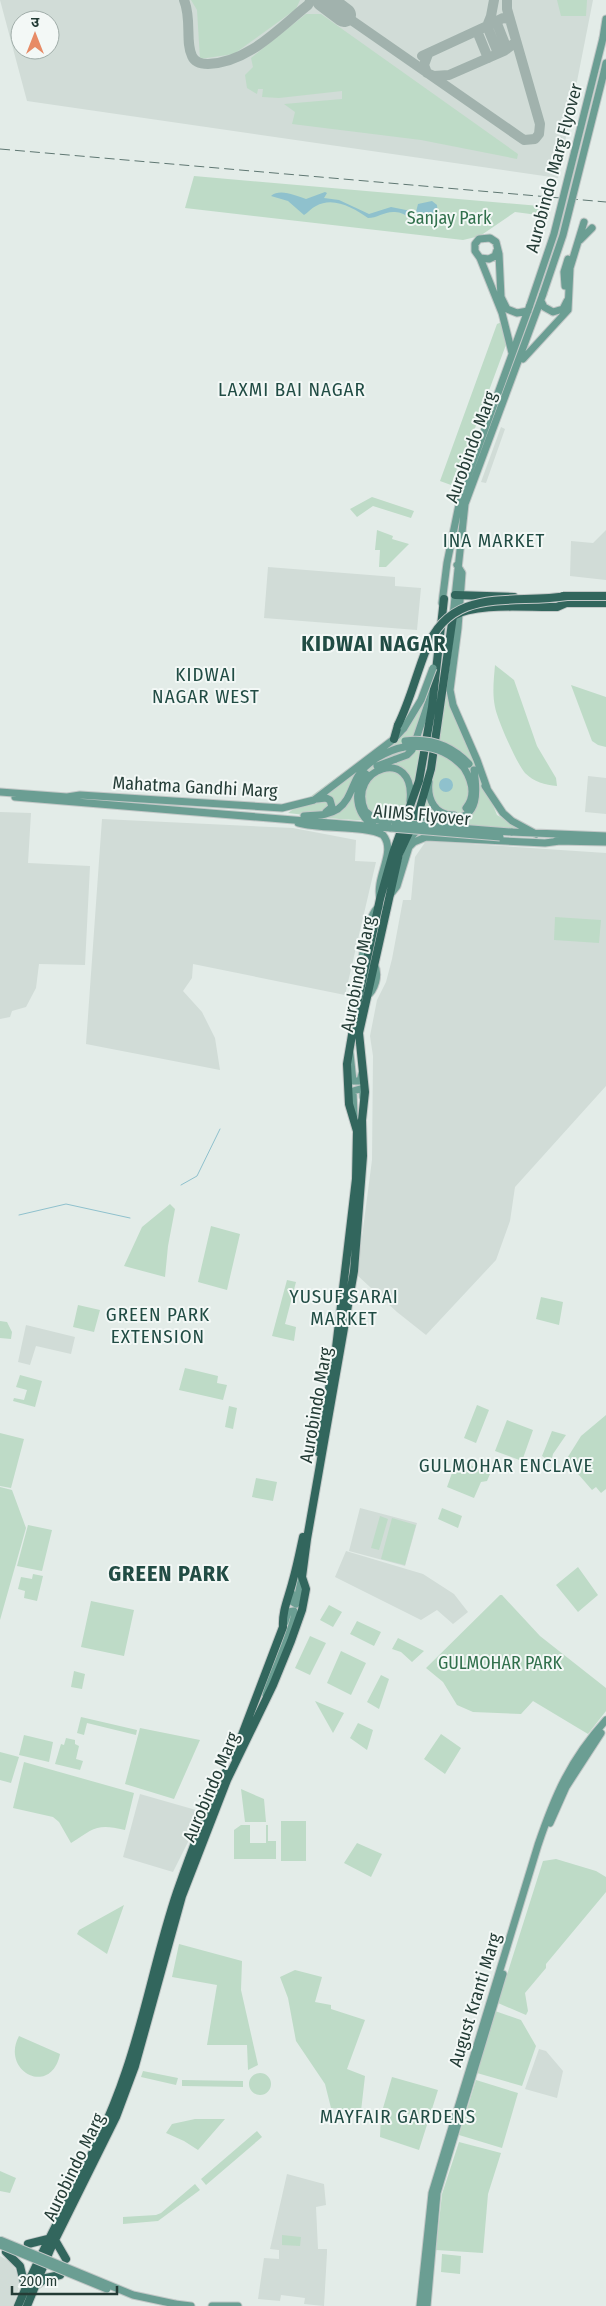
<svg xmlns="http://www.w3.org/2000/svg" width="606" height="2306" viewBox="0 0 606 2306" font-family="'Fira Sans Condensed','Noto Sans Devanagari',sans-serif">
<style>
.built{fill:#d1dcd7;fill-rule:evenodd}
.green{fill:#bedbc7}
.water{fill:#8fc1cd}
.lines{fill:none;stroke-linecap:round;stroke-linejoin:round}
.stream{stroke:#8fc1cd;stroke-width:1}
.taxiway{stroke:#a1b2ad;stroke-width:10}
.runway{stroke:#a1b2ad;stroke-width:24}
.major-casing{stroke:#c2c8c7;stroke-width:9}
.highway-casing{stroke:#c2c8c7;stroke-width:10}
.major{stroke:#6b9e93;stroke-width:7}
.highway{stroke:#32665d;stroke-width:8}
.rail{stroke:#5f7772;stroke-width:1;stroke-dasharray:10 5;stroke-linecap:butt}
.major-bridge-casing{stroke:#c2c8c7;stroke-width:9;stroke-linecap:butt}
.highway-bridge-casing{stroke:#c2c8c7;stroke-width:10;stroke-linecap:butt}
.major-bridge{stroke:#6b9e93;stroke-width:7}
.highway-bridge{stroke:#32665d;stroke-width:8}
.labels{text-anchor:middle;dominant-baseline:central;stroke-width:4;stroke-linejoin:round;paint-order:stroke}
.street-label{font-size:18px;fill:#243c36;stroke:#f3f8f6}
.park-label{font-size:18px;fill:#31704c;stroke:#f3f8f6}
.neighbourhood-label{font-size:19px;letter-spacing:1px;fill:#214c44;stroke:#f3f8f6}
.district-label{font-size:22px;font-weight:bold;letter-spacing:1px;fill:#214c44;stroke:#f3f8f6}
</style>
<rect width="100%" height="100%" fill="#e3ece8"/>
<path class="built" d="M 0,0 L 593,0 L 558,178 L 27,101 ZM 20,20 L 50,20 L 50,50 L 20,50 Z
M 501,427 L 505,429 L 486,483 L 481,482 Z
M 606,530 L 606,580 L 570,576 L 571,541 L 593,543 Z
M 268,567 L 395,577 L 395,586 L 421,588 L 417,630 L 264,618 Z
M 588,776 L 606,778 L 606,814 L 585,812 Z
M 0,812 L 31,813 L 28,863 L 90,866 L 85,965 L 39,964 L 36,988 L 26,1007 L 12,1011 L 10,1017 L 0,1019 Z
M 102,819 L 293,828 L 356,840 L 355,861 L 376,862 L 345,995 L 193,964 L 192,978 L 183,991 L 202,1012 L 215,1038 L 220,1070 L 86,1044 Z
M 426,841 L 606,853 L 606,1086 L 515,1187 L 510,1221 L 496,1260 L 426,1335 L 397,1312 L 357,1275 L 372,1160 L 373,1056 L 370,1036 L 377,1000 L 386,982 L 392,959 L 403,900 L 411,900 L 415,857 Z
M 26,1325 L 75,1337 L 71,1354 L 36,1346 L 30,1365 L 18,1362 Z
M 360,1508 L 417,1523 L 405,1566 L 349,1551 Z
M 346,1551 L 423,1574 L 454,1594 L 468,1612 L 453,1624 L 437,1610 L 421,1620 L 335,1577 Z
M 140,1794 L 203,1812 L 173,1872 L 123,1857 Z
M 539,2049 L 546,2051 L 563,2071 L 557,2098 L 525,2089 Z
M 287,2174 L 324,2184 L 326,2205 L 316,2207 L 318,2249 L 327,2249 L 327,2253 L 324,2306 L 304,2304 L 305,2298 L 281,2295 L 280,2301 L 258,2299 L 264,2258 L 279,2259 L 279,2250 L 270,2249 Z
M 0,2256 L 9,2261 L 15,2269 L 19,2279 L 19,2287 L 13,2306 L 0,2306 Z"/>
<path class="green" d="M 191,0 L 300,0 L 296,9 L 234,54 L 200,59 L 197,10 Z
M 557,0 L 587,0 L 586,16 L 561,16 Z
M 306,14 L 321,14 L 518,154 L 517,159 L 421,140 L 292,124 L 295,112 L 284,104 L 342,99 L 342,91 L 279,98 L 262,97 L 263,89 L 258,89 L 257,94 L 247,88 L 245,75 L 253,67 L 251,58 Z
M 194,176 L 540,206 L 538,215 L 515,212 L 480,236 L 463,240 L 185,208 Z
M 502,322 L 507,342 L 461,466 L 458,466 L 451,485 L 440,481 L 497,324 Z
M 372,497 L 414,511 L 411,518 L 373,506 L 357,517 L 350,509 Z
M 377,530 L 393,536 L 392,539 L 409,544 L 386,567 L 379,567 L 380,550 L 375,550 Z
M 495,665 L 514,680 L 537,746 L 556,778 L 557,786 C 545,785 534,782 525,773 C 517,764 497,719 495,707 C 492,693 494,678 495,665 Z
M 442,679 L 497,815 L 525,830 L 339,819 L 288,813 L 397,733 Z
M 571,685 L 606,697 L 606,747 L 598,745 L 592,741 Z
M 555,917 L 601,920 L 599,943 L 554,940 Z
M 170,1204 L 175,1209 L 168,1246 L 165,1277 L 124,1266 L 142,1227 Z
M 211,1226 L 240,1234 L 227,1290 L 198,1282 Z
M 287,1280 L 296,1282 L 285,1324 L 296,1327 L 294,1341 L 272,1336 Z
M 541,1297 L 563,1302 L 559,1325 L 536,1319 Z
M 78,1305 L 100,1310 L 94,1332 L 73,1327 Z
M 0,1321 L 7,1322 L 12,1332 L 11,1339 L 0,1338 Z
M 185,1368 L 218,1376 L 217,1383 L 227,1385 L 223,1400 L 179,1390 Z
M 20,1375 L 42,1381 L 35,1407 L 13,1401 L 14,1398 L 24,1400 L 27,1390 L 16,1387 Z
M 477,1405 L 489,1410 L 476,1443 L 464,1438 Z
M 229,1406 L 237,1408 L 233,1429 L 225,1427 Z
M 606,1415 L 606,1489 L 601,1493 L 596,1487 L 592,1490 L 566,1460 L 581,1436 Z
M 507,1420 L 533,1430 L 522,1461 L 495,1451 Z
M 552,1431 L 566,1435 L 553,1454 L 551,1462 L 542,1456 Z
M 0,1433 L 24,1439 L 11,1488 L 0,1486 Z
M 457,1459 L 490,1474 L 487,1481 L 481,1482 L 474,1498 L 447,1487 Z
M 256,1478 L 277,1482 L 273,1501 L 252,1497 Z
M 0,1487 L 12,1490 L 26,1528 L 0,1620 Z
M 442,1508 L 462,1516 L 458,1528 L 438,1519 Z
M 380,1516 L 388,1519 L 379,1550 L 371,1548 Z
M 392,1518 L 416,1525 L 405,1565 L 381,1559 Z
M 28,1525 L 52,1530 L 42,1571 L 17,1566 Z
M 578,1567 L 598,1595 L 578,1612 L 556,1585 Z
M 33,1574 L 43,1576 L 37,1601 L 24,1598 L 25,1591 L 18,1589 L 21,1577 L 32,1579 Z
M 500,1595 L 502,1595 L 540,1636 L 606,1688 L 606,1711 L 588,1734 L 533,1701 L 521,1714 L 473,1712 L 457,1705 L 443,1682 L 426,1668 Z
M 91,1601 L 134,1610 L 124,1656 L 81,1647 Z
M 329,1605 L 342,1612 L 333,1627 L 320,1620 Z
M 357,1621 L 381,1632 L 374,1646 L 350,1634 Z
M 310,1636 L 326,1643 L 310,1675 L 295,1668 Z
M 398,1638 L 424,1651 L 412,1662 L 401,1652 L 392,1649 Z
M 341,1651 L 366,1663 L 351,1695 L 327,1683 Z
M 74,1671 L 85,1674 L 82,1689 L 71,1687 Z
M 381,1675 L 389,1679 L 379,1709 L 367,1702 Z
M 315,1701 L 344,1713 L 333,1733 Z
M 81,1717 L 137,1730 L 136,1735 L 87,1723 L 84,1735 L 77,1733 Z
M 358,1723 L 373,1730 L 367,1750 L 350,1738 Z
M 140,1728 L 200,1740 L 174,1799 L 125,1784 Z
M 441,1734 L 461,1748 L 445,1774 L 424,1759 Z
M 24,1735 L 53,1742 L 49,1762 L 19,1755 Z
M 66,1738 L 75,1740 L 75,1744 L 79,1746 L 76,1759 L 83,1761 L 80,1770 L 55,1764 L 61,1744 L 64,1745 Z
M 0,1752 L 19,1757 L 11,1783 L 0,1780 Z
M 24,1762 L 134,1793 L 125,1830 C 97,1823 94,1828 71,1843 L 59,1822 L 53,1817 L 13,1808 Z
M 241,1789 L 264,1799 L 266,1822 L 245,1822 Z
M 281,1821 L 306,1821 L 306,1861 L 281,1861 Z
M 241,1825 L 250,1825 L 250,1843 L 266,1843 L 266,1825 L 268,1825 L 268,1841 L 276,1841 L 276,1859 L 234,1859 L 234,1830 Z
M 357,1843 L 382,1854 L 371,1877 L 344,1863 Z
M 556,1859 L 596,1871 L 606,1877 L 606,1892 L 546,1964 L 546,1968 L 525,1993 L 528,2011 L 526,2015 L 498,2003 L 543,1861 Z
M 124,1905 L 107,1954 L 77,1934 L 79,1930 Z
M 179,1944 L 242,1961 L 241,1990 L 258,2065 L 248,2070 L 247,2045 L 207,2045 L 217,1985 L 172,1977 Z
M 295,1970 L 322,1977 L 315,2002 L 331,2005 L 331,2009 L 365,2020 L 347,2069 L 365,2076 L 361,2111 L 331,2108 L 325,2084 L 296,2041 L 288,1998 L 280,1977 Z
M 495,2011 L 521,2020 L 536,2046 L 522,2086 L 477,2073 Z
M 19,2036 L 60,2054 C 51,2098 0,2071 19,2036 Z
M 143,2071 L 178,2078 L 176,2085 L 141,2077 Z
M249 2084a11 11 0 1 1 22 0a11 11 0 1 1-22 0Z
M 392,2077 L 438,2090 L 419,2150 L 380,2137 L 381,2115 Z
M 182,2080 L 243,2081 L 243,2087 L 182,2086 Z
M 476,2080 L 518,2093 L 502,2148 L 459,2135 Z
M 195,2119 L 225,2119 L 198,2150 L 184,2141 L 166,2133 L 172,2124 Z
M 257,2131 L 262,2137 L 206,2185 L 201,2179 Z
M 459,2142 L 501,2153 L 488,2194 L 483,2253 L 436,2250 L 442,2194 Z
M 0,2171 L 16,2178 L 10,2193 L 0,2191 Z
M 195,2184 L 200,2190 L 158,2221 L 123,2224 L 123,2217 L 156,2215 L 161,2213 Z
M 282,2235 L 301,2237 L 300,2246 L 282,2245 Z
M 442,2254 L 461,2256 L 460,2274 L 441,2272 Z"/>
<path class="water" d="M 325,192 L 327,193 L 324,198 L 339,200 L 369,214 L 391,207 L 416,212 L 418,204 L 432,201 L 437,205 L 438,217 C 425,238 411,212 395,212 C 385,211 377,218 368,218 C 354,208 333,196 316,206 C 311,208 308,213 304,215 L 288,201 L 271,196 C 280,188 296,196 306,199 Z
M439 785a7 7 0 1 1 14 0a7 7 0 1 1-14 0Z"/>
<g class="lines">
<path class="stream" d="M 181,1185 L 197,1176 L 220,1129
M 19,1215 L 66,1204 L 130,1218"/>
<path class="taxiway" d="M 184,0 C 192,19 185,42 192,56 C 195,63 202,64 208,64 C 248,63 279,28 308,5 L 311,0
M 344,15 L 524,140 L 535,139 L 539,134 L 540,124 L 507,9 L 507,0
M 496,21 L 507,49
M 477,31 L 488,58
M 498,53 L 487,26 L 503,18 L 510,19
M 428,54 L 424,65 L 427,73 L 434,76 L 449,75 L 504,51 L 516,42
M 422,56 L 487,26 L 491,16 L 494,0"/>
<path class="runway" d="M 324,0 L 344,15"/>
<defs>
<path id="major" d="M 603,38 L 606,19
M 604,72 L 606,63
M 580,240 L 592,228
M 480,258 L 489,259 L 495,256 L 497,250
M 565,286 L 564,272 L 568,259
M 541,301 L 544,307 L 553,312 L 563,309 L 567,301
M 512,353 L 502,313 L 480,258 L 475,251 L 475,244 L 479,239 L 490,238 L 496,242 L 499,254 L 501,297 L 507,309 L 517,313 L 528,311
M 523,359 L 568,310 L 570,268 L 584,222
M 457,565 L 462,573 L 458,628 L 450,690 L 453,705 L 477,760 L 487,788
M 442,603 L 447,563 L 461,495 L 530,305
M 453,616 L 465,504 L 543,294
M 414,745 L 433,689
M 377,766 L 396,759
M 464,768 C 472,781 476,796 466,808
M 366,774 C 353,790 355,813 373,825
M 429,782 C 427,799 435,816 454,815
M 485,786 L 503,813 L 512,821 L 536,834
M 0,792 L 67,797 L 80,795 L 282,808 L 314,800 L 394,739 L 404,728
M 15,797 L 391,828
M 317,799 L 326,798 L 330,800 L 332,807 L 326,812
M 304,816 C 316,815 327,816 338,809 C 350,800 351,788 358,776 C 366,762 388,750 404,747
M 298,823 C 321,830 365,825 383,835 C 397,852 375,876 380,899
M 395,823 L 375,819 L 365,811 C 346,768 416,745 410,801
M 511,832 L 606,836
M 556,841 L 606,842
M 406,842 L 427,820 C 435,817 443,820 451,819 C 480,818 477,790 474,770
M 390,895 L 397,886 L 409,847 L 414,842 L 426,837 L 545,843 L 560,841
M 362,981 L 359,976 C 362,961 367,913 379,907
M 366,997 C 375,990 380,975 374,964
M 350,1053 L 353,1081 L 360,1081 L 362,1073
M 354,1116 L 353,1091 L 360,1089 L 363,1091 L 363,1097
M 292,1594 L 291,1601 L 296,1604 L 302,1577
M 266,1695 C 270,1679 298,1620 294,1611 L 288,1612 L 285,1622
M 550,1823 L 566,1787 L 601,1733
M 175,2304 L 191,2306
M 212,2306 L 238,2306
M 420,2306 L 432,2193 L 538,1845 C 555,1795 570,1760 606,1720
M 427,2306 L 437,2193 L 503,1974"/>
<path id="highway" d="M 455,595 L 514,597
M 394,739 L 398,725
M 318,1452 L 336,1348 L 356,1179 L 357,1131 L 349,1104 L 347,1064 L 358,1000 L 380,899 L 393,853 L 419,781 L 432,707 L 444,599
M 234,1756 L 283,1627 C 282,1610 289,1597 293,1580 C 297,1566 300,1551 303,1537
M 55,2240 L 66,2259
M 28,2244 L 48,2239
M 6,2252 L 20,2266 L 25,2287
M 38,2284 L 46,2278 L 60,2275
M 18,2306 C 51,2226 99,2153 126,2071 C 146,2013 157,1951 177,1892 C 191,1852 206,1811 225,1773
M 27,2306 L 50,2250 L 116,2117 L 135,2066 L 182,1896 L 227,1780 L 273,1685 L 291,1641 L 302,1610 L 306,1589 L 302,1577 L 307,1539 L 354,1271 L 363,1156 L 362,1120 L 365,1092 L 359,1033 L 399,854 L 419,811 L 431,769 L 453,616 C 476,602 529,608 557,607 L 566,603 L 606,603"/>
</defs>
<use href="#major" class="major-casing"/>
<use href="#highway" class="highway-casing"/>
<use href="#major" class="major"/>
<use href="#highway" class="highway"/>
<path class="rail" d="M 0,149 L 606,202"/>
<defs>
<path id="major-bridge" d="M 543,294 L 563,235 L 604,72
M 530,305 L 554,234 L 603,38
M 404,728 L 421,700 L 433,668
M 405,741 C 430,738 452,746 469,764
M 404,747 C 428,744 448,750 464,768
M 396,759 L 407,755 L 412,750
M 395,823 L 511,832
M 391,828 L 500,837
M 0,2240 L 133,2295 L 175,2304
M 0,2245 L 107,2289"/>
<path id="highway-bridge" d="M 563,596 L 606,596
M 398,725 C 410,701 416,675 426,650 C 451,585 512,605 567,596"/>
</defs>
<use href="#major-bridge" class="major-bridge-casing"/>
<use href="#highway-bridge" class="highway-bridge-casing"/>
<use href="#major-bridge" class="major-bridge"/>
<use href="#highway-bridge" class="highway-bridge"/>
</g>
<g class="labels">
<g class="street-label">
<text transform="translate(554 168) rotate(-75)">Aurobindo Marg Flyover</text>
<text transform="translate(471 447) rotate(-70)">Aurobindo Marg</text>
<text transform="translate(195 787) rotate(3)">Mahatma Gandhi Marg</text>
<text transform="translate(422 815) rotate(5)">AIIMS Flyover</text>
<text transform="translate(358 974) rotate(-79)">Aurobindo Marg</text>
<text transform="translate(316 1405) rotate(-80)">Aurobindo Marg</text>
<text transform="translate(211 1787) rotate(-67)">Aurobindo Marg</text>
<text transform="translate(475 2000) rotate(-73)">August Kranti Marg</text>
<text transform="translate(74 2167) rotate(-64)">Aurobindo Marg</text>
</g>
<g class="park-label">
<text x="449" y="218">Sanjay Park</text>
<text x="500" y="1663">GULMOHAR PARK</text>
</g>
<g class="neighbourhood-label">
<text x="292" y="389">LAXMI BAI NAGAR</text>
<text x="494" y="540">INA MARKET</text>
<text x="206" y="674">KIDWAI<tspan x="206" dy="22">NAGAR WEST</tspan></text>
<text x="344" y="1296">YUSUF SARAI<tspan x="344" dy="22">MARKET</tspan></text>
<text x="158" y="1314">GREEN PARK<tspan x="158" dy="22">EXTENSION</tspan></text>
<text x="506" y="1465">GULMOHAR ENCLAVE</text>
<text x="398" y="2116">MAYFAIR GARDENS</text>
</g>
<g class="district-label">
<text x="374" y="643">KIDWAI NAGAR</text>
<text x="169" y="1573">GREEN PARK</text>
</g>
</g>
<g transform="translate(35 35)"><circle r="24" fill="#f3f8f6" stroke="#a0ada9"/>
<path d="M0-4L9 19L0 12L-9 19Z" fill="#e78b66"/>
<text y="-8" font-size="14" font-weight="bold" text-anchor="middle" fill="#243c36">उ</text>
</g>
<path d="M12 2286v8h105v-8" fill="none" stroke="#243c36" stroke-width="2.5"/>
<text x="20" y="2286" font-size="15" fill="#243c36" stroke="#f3f8f6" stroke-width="4" paint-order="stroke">200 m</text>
</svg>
